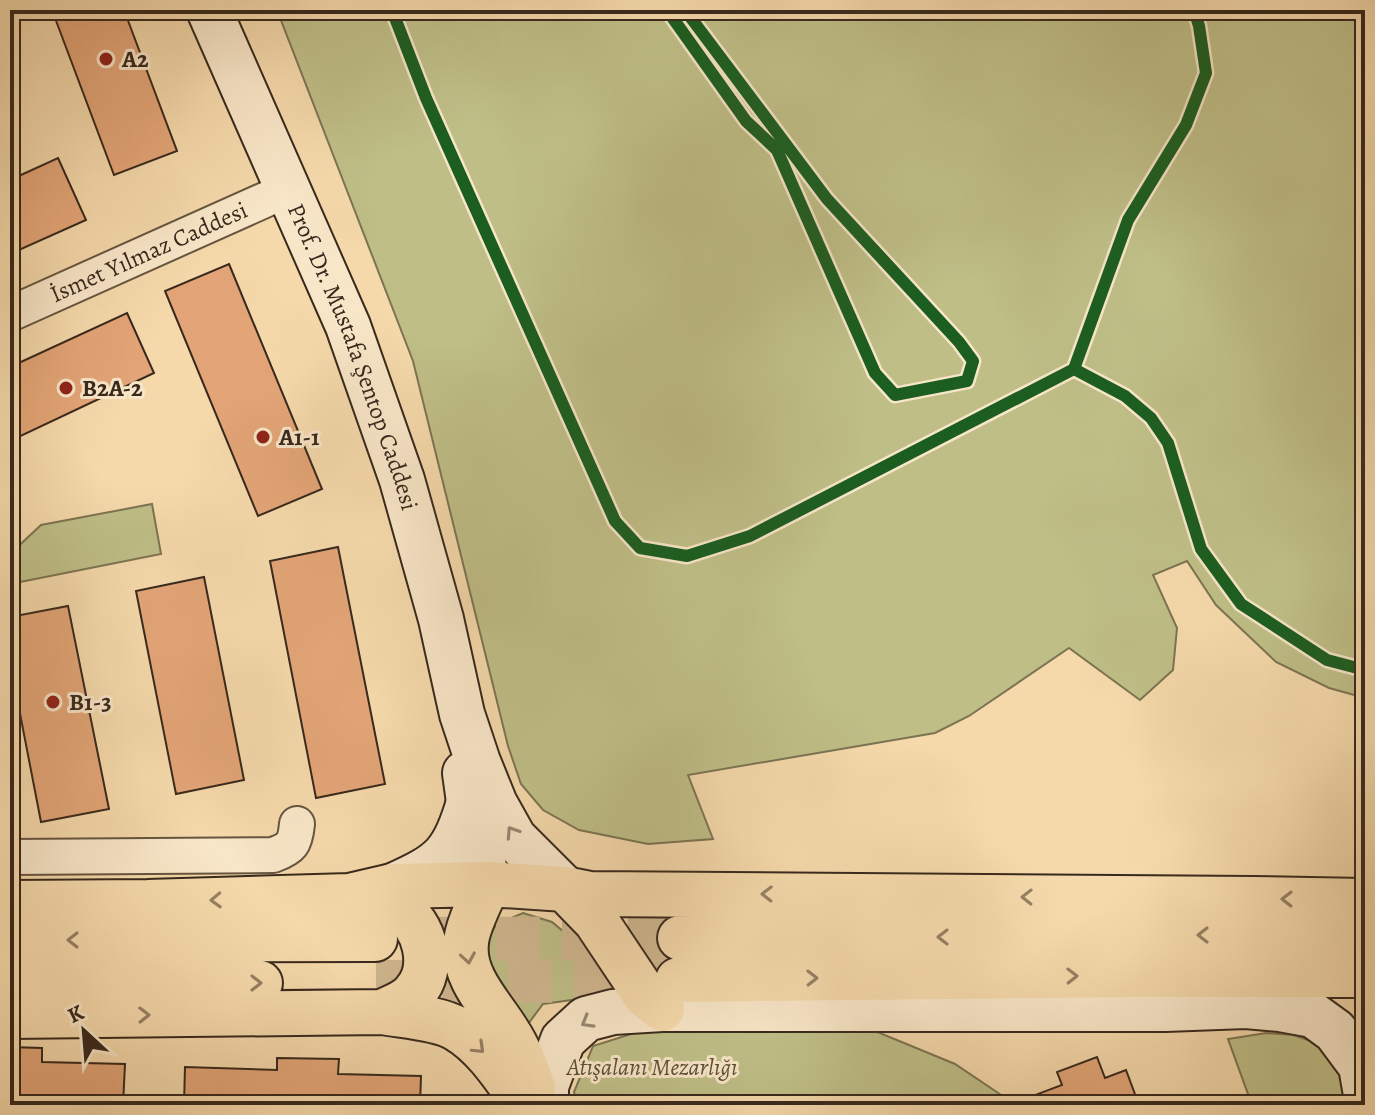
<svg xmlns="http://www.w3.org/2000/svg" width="1375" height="1115" viewBox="0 0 1375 1115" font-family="Alegreya,serif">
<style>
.green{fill:#bfbe87;stroke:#7c7452;stroke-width:2}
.building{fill:#e3a577;stroke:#38291d;stroke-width:2}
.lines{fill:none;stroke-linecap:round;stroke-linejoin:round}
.highway-tunnel{stroke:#cfb68f;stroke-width:44;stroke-dasharray:44 22;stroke-linecap:butt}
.street-casing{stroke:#675540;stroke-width:38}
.secondary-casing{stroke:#38291d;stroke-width:48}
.highway-casing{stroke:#38291d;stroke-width:48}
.street{stroke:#f8e6c8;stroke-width:34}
.secondary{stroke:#f8e6c8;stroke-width:44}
.highway{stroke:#f5d9ab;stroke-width:44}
.cycleway-casing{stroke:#f8e6c8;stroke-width:17}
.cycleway{stroke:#1b5e20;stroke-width:12}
.oneway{stroke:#988872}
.oneway2{stroke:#968164}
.poi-dot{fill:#8f2418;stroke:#f8e6c8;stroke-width:3}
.labels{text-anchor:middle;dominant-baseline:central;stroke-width:6;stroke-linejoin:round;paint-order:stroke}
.poi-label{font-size:24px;font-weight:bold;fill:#38291d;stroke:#f8e6c8;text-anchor:start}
.street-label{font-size:24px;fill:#38291d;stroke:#f8e6c8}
.park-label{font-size:24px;font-style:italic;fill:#5a4e38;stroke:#f8e6c8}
</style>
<rect width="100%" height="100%" fill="#f5d9ab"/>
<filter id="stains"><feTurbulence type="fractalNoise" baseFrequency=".0025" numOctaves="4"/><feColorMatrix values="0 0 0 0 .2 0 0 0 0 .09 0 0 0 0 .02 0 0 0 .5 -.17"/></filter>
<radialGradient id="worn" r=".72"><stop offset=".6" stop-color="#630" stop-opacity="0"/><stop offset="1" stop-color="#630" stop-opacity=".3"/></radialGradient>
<path class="green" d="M 277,10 L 1365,10 L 1365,698 L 1329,688 L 1276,662 L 1216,605 L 1187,561 L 1153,575 L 1177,628 L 1173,670 L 1140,700 L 1069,648 L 969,716 L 935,733 L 688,775 L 713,839 L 648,844 L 579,830 L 543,810 L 521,784 L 508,746 L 413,361 Z
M 152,504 L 161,554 L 10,584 L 10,554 L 41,525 Z
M 523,913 L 552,922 L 577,943 L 608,995 L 543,1004 L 528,1024 L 488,967 L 483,943 L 497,924 Z
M 650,1028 L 875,1031 L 955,1064 L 1016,1105 L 577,1105 L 574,1092 L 593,1046 Z
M 1266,1033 L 1293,1035 L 1333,1048 L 1353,1105 L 1252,1105 L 1228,1039 Z"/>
<path class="building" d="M 52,10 L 124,10 L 177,151 L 114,175 Z
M 58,158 L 86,220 L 10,254 L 10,180 Z
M 229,264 L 322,489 L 258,516 L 165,291 Z
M 127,313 L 154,373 L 10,441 L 10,367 Z
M 338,547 L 385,784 L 316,798 L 270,561 Z
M 204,577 L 244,780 L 176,794 L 136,591 Z
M 68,606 L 109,809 L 41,822 L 10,662 L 10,617 Z
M 10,1047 L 42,1048 L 42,1062 L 125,1064 L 123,1105 L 10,1105 Z
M 1097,1057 L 1105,1078 L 1126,1070 L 1139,1105 L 1014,1105 L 1014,1103 L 1062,1085 L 1057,1072 Z
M 277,1058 L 339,1059 L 338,1074 L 421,1076 L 420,1105 L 184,1105 L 185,1067 L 277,1070 Z"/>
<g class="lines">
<path class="highway-tunnel" d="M 430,939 L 680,938
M 376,982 L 669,980"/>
<defs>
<g id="street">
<path id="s1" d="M 10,314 L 287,190"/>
<path d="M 10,857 L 273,855 C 292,848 295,844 297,824"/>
</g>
<g id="secondary">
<path id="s2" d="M 209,10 L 348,326 L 402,480 L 441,619 L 462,714 L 478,762 L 495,804 L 514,838 L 565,889"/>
<path d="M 465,773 L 469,802 L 488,884"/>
<path d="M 393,886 C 442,864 454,855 469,802"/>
<path d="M 546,1105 L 546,1086 L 563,1040 L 586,1019 L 613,1012 L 662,1009 L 1165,1009 L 1246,1006 L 1280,1009 L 1313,1015 L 1335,1031 L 1361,1066 L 1365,1089"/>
</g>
<path id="highway" d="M 488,884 C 481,900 467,926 466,943 C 462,977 491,1005 507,1031 C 519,1049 526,1068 533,1088
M 565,889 L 596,921 L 646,996 L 662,1009
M 350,896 L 393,886 L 488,884 L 565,889 L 590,894 L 1253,899 L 1365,901
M 10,903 L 148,902 L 350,896 C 367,898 383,897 398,907 C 425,924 437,968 414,993 C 407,1002 393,1007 382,1012
M 680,938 L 1365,935
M 10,940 L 375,939
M 678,980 L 1129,975 L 1365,975
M 10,984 L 260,983
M 10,1016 L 382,1012 C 404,1016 439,1018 457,1029 C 486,1046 506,1079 525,1105"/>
</defs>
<use href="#street" class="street-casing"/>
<use href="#secondary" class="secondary-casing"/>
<use href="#highway" class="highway-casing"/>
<use href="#street" class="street"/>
<use href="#secondary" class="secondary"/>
<use href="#highway" class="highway"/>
<defs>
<path id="cycleway" d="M 392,10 L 426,98 L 615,521 L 640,548 L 687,556 L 750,536 L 1074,369 L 1128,220 L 1186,125 L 1206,73 L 1199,26 L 1194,10
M 667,10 L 746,121 L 777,150 L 875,373 L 895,395 L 967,381 L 973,361 L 959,342 L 827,199 L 685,10
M 1074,369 L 1125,396 L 1151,418 L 1168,443 L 1201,549 L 1241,604 L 1327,660 L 1365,670"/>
</defs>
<use href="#cycleway" class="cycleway-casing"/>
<use href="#cycleway" class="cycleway"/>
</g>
<defs><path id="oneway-chevron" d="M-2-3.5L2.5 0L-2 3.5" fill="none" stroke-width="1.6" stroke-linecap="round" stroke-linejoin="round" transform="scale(2)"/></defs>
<g class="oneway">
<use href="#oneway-chevron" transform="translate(512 832) rotate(-123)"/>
<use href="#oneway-chevron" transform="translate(587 1022) rotate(150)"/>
</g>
<g class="oneway2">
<use href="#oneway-chevron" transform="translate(767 894) rotate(-179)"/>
<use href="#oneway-chevron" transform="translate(1027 897) rotate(-179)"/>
<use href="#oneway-chevron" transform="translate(1287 899) rotate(-179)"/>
<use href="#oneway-chevron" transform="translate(216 900) rotate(178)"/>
<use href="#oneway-chevron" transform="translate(1203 935) rotate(180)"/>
<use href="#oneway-chevron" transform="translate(943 937) rotate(180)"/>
<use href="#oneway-chevron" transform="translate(73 940) rotate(180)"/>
<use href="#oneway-chevron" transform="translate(468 958) rotate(81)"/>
<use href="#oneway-chevron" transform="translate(1072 976) rotate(-1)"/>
<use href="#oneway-chevron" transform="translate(812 978) rotate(-1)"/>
<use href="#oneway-chevron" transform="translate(256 983)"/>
<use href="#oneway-chevron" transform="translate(144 1015) rotate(-1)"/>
<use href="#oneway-chevron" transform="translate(479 1048) rotate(44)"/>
</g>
<g class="poi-dot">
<circle cx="106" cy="59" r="8"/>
<circle cx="66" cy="388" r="8"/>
<circle cx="263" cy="437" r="8"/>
<circle cx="53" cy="702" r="8"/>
</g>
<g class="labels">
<g class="poi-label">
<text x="122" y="59">A2</text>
<text x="82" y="388">B2A-2</text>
<text x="279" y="437">A1-1</text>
<text x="69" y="702">B1-3</text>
</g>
<g class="street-label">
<text stroke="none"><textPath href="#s1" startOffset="152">İsmet Yılmaz Caddesi</textPath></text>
<text stroke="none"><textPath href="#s2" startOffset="376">Prof. Dr. Mustafa Şentop Caddesi</textPath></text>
</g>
<g class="park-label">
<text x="652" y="1067">Atışalanı Mezarlığı</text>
</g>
</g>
<rect width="1375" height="1115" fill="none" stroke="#f5d9ab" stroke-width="40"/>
<rect x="12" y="12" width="1351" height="1091" fill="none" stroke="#38291d" stroke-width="4"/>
<rect x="20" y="20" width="1335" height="1075" fill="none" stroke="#38291d" stroke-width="2"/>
<g transform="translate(84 1031) rotate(334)" stroke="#f8e6c8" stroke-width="6" paint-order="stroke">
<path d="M0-6L14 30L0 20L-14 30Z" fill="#38291d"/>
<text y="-12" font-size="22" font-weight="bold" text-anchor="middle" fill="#38291d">K</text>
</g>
<rect width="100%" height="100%" filter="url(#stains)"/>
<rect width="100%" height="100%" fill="url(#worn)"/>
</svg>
